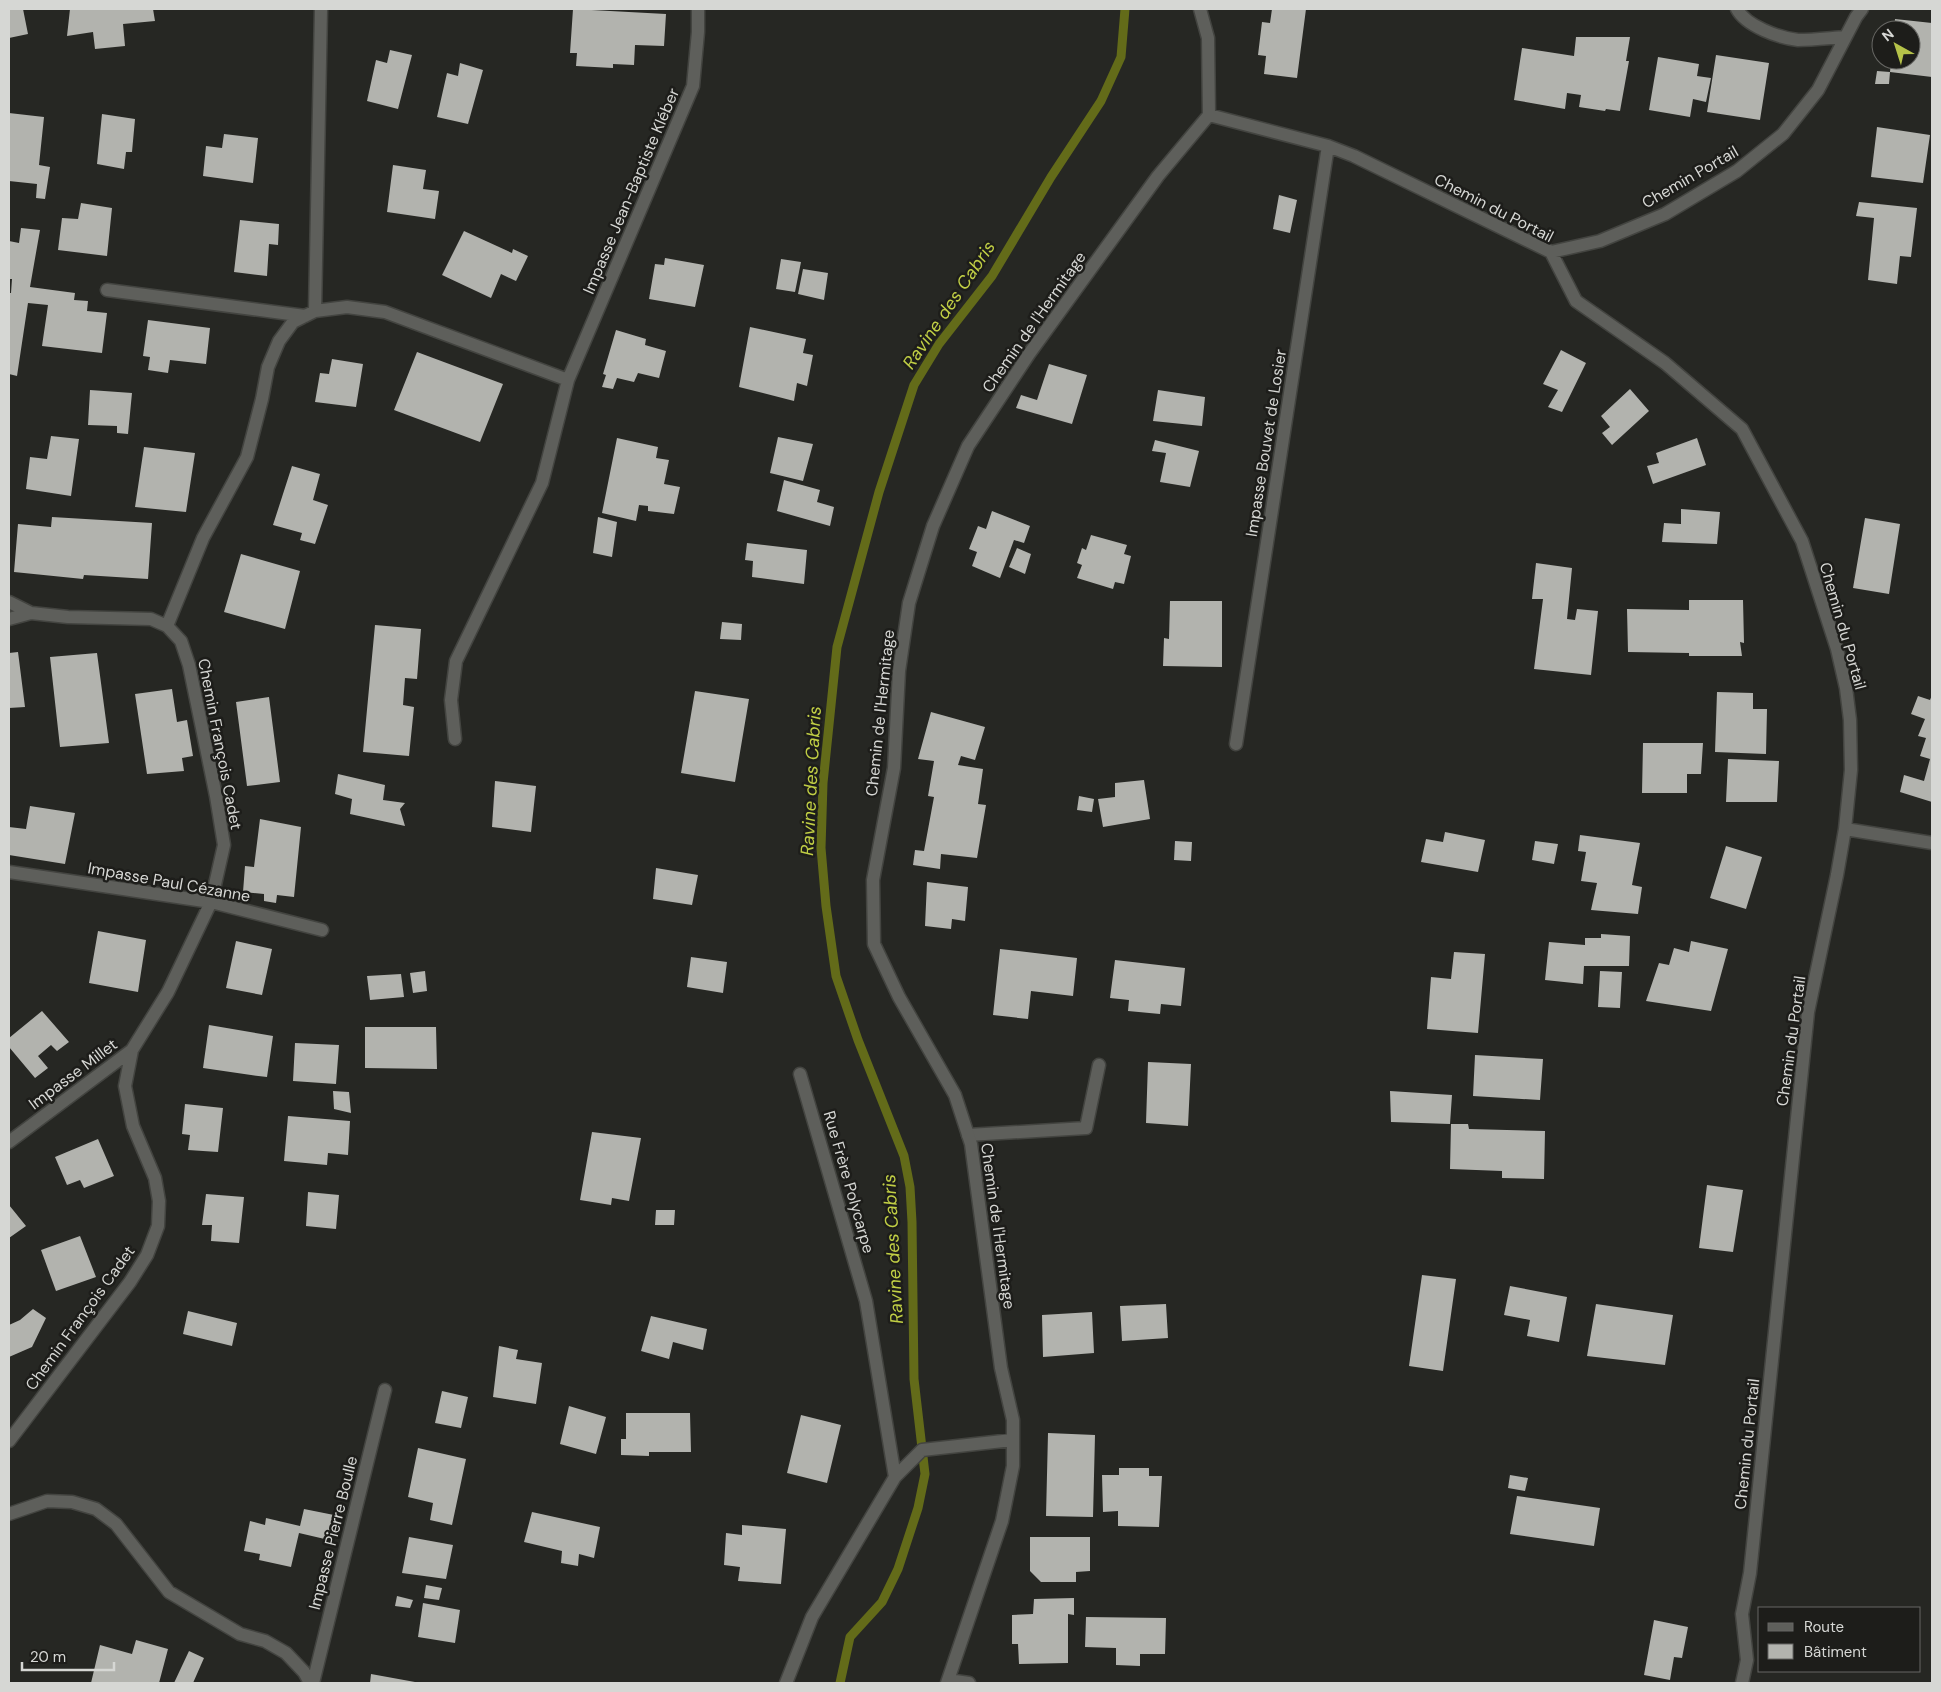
<svg xmlns="http://www.w3.org/2000/svg" width="1941" height="1692" viewBox="0 0 1941 1692" font-family="'DM Sans',sans-serif">
<style>
.lines{fill:none;stroke-linecap:round;stroke-linejoin:round}
.stream{stroke:#636b19;stroke-width:9}
.building{fill:#b2b3ae}
.service-casing{stroke:#434440;stroke-width:15}
.minor-casing{stroke:#434440;stroke-width:15}
.service{stroke:#5e5f5b;stroke-width:12}
.minor{stroke:#5e5f5b;stroke-width:12}
.labels{text-anchor:middle;dominant-baseline:central;stroke-width:5;stroke-linejoin:round;paint-order:stroke}
.street-label{font-size:16px;fill:#d6d7d4;stroke:#1d1d1a}
.water-label{font-size:18px;font-style:italic;fill:#c1cf45;stroke:#1d1d1a}
</style>
<rect width="100%" height="100%" fill="#262723"/>
<g class="lines">
<path class="stream" d="M 840,1683 L 850,1637 L 882,1602 L 898,1569 L 918,1508 L 925,1474 L 914,1379 L 912,1222 L 910,1187 L 904,1156 L 858,1040 L 836,976 L 826,906 L 821,848 L 823,783 L 837,647 L 879,492 L 914,385 L 939,344 L 992,276 L 1051,177 L 1101,101 L 1121,57 L 1125,9"/>
</g>
<path class="building" d="M 9,9 L 23,9 L 28,34 L 9,38 Z
M 70,9 L 153,9 L 155,21 L 123,24 L 125,46 L 95,49 L 93,32 L 67,36 Z
M 573,9 L 666,14 L 664,46 L 635,45 L 634,65 L 613,64 L 613,68 L 576,66 L 577,53 L 570,53 Z
M 1272,9 L 1306,9 L 1297,78 L 1264,74 L 1266,56 L 1258,55 L 1262,22 L 1270,23 Z
M 1895,19 L 1932,23 L 1932,77 L 1890,72 L 1889,84 L 1875,84 L 1877,71 L 1890,72 L 1891,60 L 1911,60 L 1911,30 L 1894,30 Z
M 1576,37 L 1630,37 L 1626,61 L 1629,61 L 1620,111 L 1606,109 L 1605,111 L 1579,107 L 1581,95 L 1567,93 L 1565,109 L 1514,100 L 1522,48 L 1574,56 Z
M 390,50 L 412,55 L 398,109 L 367,101 L 376,60 L 387,63 Z
M 1716,55 L 1769,63 L 1760,120 L 1707,112 Z
M 1658,57 L 1699,64 L 1697,76 L 1711,78 L 1706,102 L 1693,99 L 1690,117 L 1649,110 Z
M 460,63 L 483,70 L 468,124 L 437,117 L 447,73 L 458,76 Z
M 9,113 L 44,117 L 39,165 L 50,167 L 45,199 L 36,198 L 37,184 L 9,181 L 10,161 L 9,161 Z
M 102,114 L 135,119 L 132,152 L 126,152 L 124,169 L 97,164 Z
M 1877,127 L 1930,135 L 1923,183 L 1871,177 Z
M 224,134 L 258,138 L 253,183 L 203,176 L 206,146 L 222,148 Z
M 393,165 L 426,170 L 423,189 L 439,191 L 435,219 L 387,212 Z
M 1279,195 L 1297,200 L 1290,233 L 1273,229 Z
M 1859,202 L 1917,208 L 1911,257 L 1900,256 L 1897,284 L 1868,280 L 1874,218 L 1856,216 Z
M 81,203 L 112,208 L 107,256 L 58,250 L 62,218 L 78,219 Z
M 240,220 L 279,224 L 278,245 L 269,244 L 267,276 L 234,272 Z
M 21,228 L 40,230 L 30,287 L 75,293 L 74,300 L 88,301 L 87,311 L 107,313 L 102,353 L 42,346 L 48,305 L 28,303 L 17,376 L 9,374 L 9,293 L 11,293 L 12,279 L 9,279 L 9,241 L 19,243 Z
M 464,231 L 512,253 L 513,249 L 528,256 L 516,281 L 501,274 L 491,298 L 442,275 Z
M 665,258 L 704,265 L 695,307 L 649,299 L 655,264 L 664,265 Z
M 781,259 L 801,262 L 795,292 L 776,289 Z
M 803,269 L 828,273 L 824,300 L 798,294 Z
M 148,320 L 210,328 L 206,364 L 170,360 L 168,373 L 148,370 L 150,357 L 143,356 Z
M 750,327 L 806,339 L 803,353 L 813,355 L 807,386 L 797,383 L 794,401 L 739,387 Z
M 616,330 L 646,339 L 645,345 L 666,351 L 659,378 L 638,373 L 634,382 L 617,378 L 613,389 L 602,387 L 606,375 L 603,374 Z
M 1561,350 L 1586,363 L 1562,412 L 1548,407 L 1558,390 L 1543,384 Z
M 417,352 L 503,384 L 480,442 L 394,410 Z
M 332,359 L 363,364 L 356,407 L 315,402 L 320,373 L 329,374 Z
M 1049,364 L 1087,375 L 1072,424 L 1016,408 L 1021,395 L 1037,400 Z
M 1630,389 L 1649,411 L 1612,445 L 1602,433 L 1610,427 L 1601,416 Z
M 90,390 L 132,393 L 128,434 L 117,433 L 117,426 L 88,425 Z
M 1158,390 L 1205,397 L 1202,426 L 1153,421 Z
M 51,436 L 79,439 L 71,496 L 26,489 L 30,457 L 47,459 Z
M 778,437 L 813,444 L 803,481 L 770,473 Z
M 617,438 L 658,447 L 656,458 L 669,460 L 664,484 L 680,487 L 674,514 L 648,511 L 648,506 L 639,505 L 636,521 L 602,513 Z
M 1697,438 L 1706,465 L 1653,484 L 1647,466 L 1659,463 L 1656,453 Z
M 1155,440 L 1199,451 L 1190,487 L 1160,482 L 1166,453 L 1152,451 Z
M 144,447 L 195,453 L 186,512 L 135,507 Z
M 292,466 L 320,474 L 313,500 L 328,505 L 315,544 L 300,540 L 302,533 L 273,525 Z
M 784,480 L 820,490 L 817,502 L 834,507 L 830,526 L 777,511 Z
M 1681,509 L 1720,512 L 1717,544 L 1662,542 L 1664,523 L 1681,524 Z
M 992,511 L 1030,526 L 1024,543 L 1014,540 L 1000,578 L 972,566 L 977,552 L 969,549 L 978,526 L 986,529 Z
M 52,517 L 152,523 L 148,579 L 84,575 L 83,579 L 14,572 L 18,524 L 51,527 Z
M 598,517 L 617,522 L 612,557 L 593,553 Z
M 1865,518 L 1900,524 L 1889,594 L 1853,588 Z
M 1091,535 L 1127,545 L 1124,554 L 1131,556 L 1124,584 L 1115,582 L 1113,589 L 1077,578 L 1082,565 L 1077,563 L 1082,548 L 1086,550 Z
M 747,543 L 807,550 L 804,584 L 752,577 L 753,561 L 745,560 Z
M 1017,548 L 1031,554 L 1025,574 L 1009,567 Z
M 241,554 L 300,571 L 285,629 L 224,612 Z
M 1536,563 L 1572,568 L 1567,619 L 1575,620 L 1577,609 L 1598,611 L 1591,675 L 1534,669 L 1543,599 L 1532,599 Z
M 1689,600 L 1743,600 L 1744,643 L 1740,642 L 1742,656 L 1689,656 L 1689,653 L 1628,652 L 1627,609 L 1689,610 Z
M 1170,601 L 1222,601 L 1222,667 L 1163,666 L 1164,638 L 1169,639 Z
M 722,622 L 742,624 L 741,640 L 720,639 Z
M 375,625 L 421,629 L 417,679 L 405,678 L 403,705 L 414,707 L 409,756 L 363,752 Z
M 18,652 L 25,707 L 9,708 L 9,653 Z
M 97,653 L 109,743 L 60,747 L 50,657 Z
M 172,689 L 177,722 L 187,720 L 193,756 L 182,758 L 184,771 L 147,774 L 135,694 Z
M 695,691 L 749,699 L 735,782 L 681,773 Z
M 1717,692 L 1753,693 L 1753,709 L 1767,709 L 1766,754 L 1715,752 Z
M 1932,695 L 1932,802 L 1900,792 L 1904,775 L 1924,781 L 1930,759 L 1920,756 L 1926,738 L 1918,736 L 1925,719 L 1911,714 L 1918,696 L 1930,700 Z
M 269,697 L 280,782 L 247,786 L 236,702 Z
M 931,712 L 985,727 L 975,760 L 961,756 L 958,765 L 983,769 L 978,804 L 986,805 L 977,858 L 941,854 L 940,869 L 913,865 L 915,850 L 924,851 L 934,797 L 928,796 L 934,761 L 918,759 Z
M 1643,743 L 1703,743 L 1701,774 L 1687,774 L 1687,793 L 1642,793 Z
M 1728,759 L 1779,761 L 1777,802 L 1726,802 Z
M 338,774 L 385,785 L 383,800 L 405,803 L 400,809 L 405,826 L 350,814 L 352,799 L 335,794 Z
M 1144,780 L 1150,819 L 1103,827 L 1098,799 L 1115,797 L 1115,783 Z
M 495,781 L 536,786 L 531,832 L 492,827 Z
M 1079,796 L 1094,799 L 1092,812 L 1077,810 Z
M 30,806 L 75,813 L 65,864 L 9,855 L 9,827 L 26,829 Z
M 260,819 L 301,827 L 294,897 L 277,895 L 276,903 L 264,901 L 264,894 L 243,892 L 245,866 L 254,867 Z
M 1445,832 L 1485,840 L 1478,872 L 1421,862 L 1426,839 L 1443,842 Z
M 1580,835 L 1640,843 L 1632,885 L 1642,887 L 1638,914 L 1591,910 L 1597,883 L 1581,881 L 1586,852 L 1578,851 Z
M 1175,841 L 1192,842 L 1191,861 L 1174,860 Z
M 1535,841 L 1558,844 L 1554,864 L 1532,860 Z
M 1726,846 L 1762,857 L 1746,909 L 1710,898 Z
M 656,868 L 698,875 L 692,905 L 653,899 Z
M 927,882 L 968,887 L 965,921 L 952,919 L 951,929 L 925,926 Z
M 98,931 L 146,940 L 138,992 L 89,983 Z
M 1601,934 L 1630,936 L 1629,966 L 1584,966 L 1583,984 L 1545,980 L 1549,942 L 1585,945 L 1585,938 L 1601,938 Z
M 236,941 L 272,949 L 262,995 L 226,988 Z
M 1691,941 L 1728,949 L 1711,1011 L 1646,1001 L 1659,963 L 1669,965 L 1674,948 L 1689,952 Z
M 1000,949 L 1077,958 L 1073,996 L 1031,991 L 1028,1019 L 993,1015 Z
M 1454,952 L 1485,954 L 1478,1033 L 1427,1029 L 1431,977 L 1451,979 Z
M 691,957 L 727,962 L 723,993 L 687,987 Z
M 1115,960 L 1185,968 L 1181,1006 L 1161,1004 L 1160,1014 L 1128,1011 L 1129,1000 L 1110,998 Z
M 425,971 L 427,991 L 413,993 L 410,973 Z
M 1600,971 L 1622,972 L 1620,1008 L 1598,1007 Z
M 401,974 L 404,997 L 370,1000 L 367,976 Z
M 42,1011 L 69,1042 L 57,1051 L 51,1045 L 38,1056 L 48,1068 L 35,1078 L 9,1047 L 9,1038 Z
M 209,1025 L 273,1036 L 267,1077 L 251,1075 L 253,1058 L 251,1075 L 203,1068 Z
M 365,1027 L 436,1027 L 437,1069 L 365,1068 Z
M 295,1043 L 339,1045 L 336,1084 L 293,1081 Z
M 1475,1055 L 1543,1059 L 1540,1100 L 1473,1096 Z
M 1148,1062 L 1191,1064 L 1188,1126 L 1146,1123 Z
M 333,1091 L 349,1092 L 351,1113 L 334,1109 Z
M 1390,1091 L 1452,1095 L 1450,1124 L 1391,1122 Z
M 185,1104 L 223,1108 L 218,1152 L 188,1150 L 190,1135 L 182,1134 Z
M 288,1116 L 350,1121 L 348,1155 L 328,1153 L 327,1165 L 284,1161 Z
M 1451,1124 L 1468,1124 L 1469,1129 L 1545,1131 L 1544,1179 L 1502,1178 L 1502,1171 L 1450,1169 Z
M 592,1132 L 641,1138 L 629,1201 L 612,1198 L 611,1205 L 580,1200 Z
M 98,1139 L 114,1176 L 84,1188 L 80,1180 L 67,1185 L 55,1157 Z
M 1707,1185 L 1743,1190 L 1733,1252 L 1699,1248 Z
M 308,1192 L 339,1195 L 336,1229 L 306,1226 Z
M 206,1194 L 244,1197 L 239,1243 L 211,1241 L 212,1225 L 202,1225 Z
M 9,1205 L 26,1226 L 9,1238 Z
M 656,1210 L 675,1210 L 674,1225 L 655,1225 Z
M 80,1236 L 96,1277 L 56,1291 L 41,1250 Z
M 1422,1275 L 1456,1279 L 1443,1371 L 1409,1366 Z
M 1510,1286 L 1567,1297 L 1559,1342 L 1527,1336 L 1530,1320 L 1504,1315 Z
M 1166,1304 L 1168,1338 L 1122,1341 L 1120,1306 Z
M 1596,1304 L 1673,1315 L 1665,1365 L 1587,1356 Z
M 33,1309 L 46,1318 L 32,1347 L 9,1357 L 9,1325 L 20,1320 Z
M 188,1311 L 237,1323 L 232,1346 L 183,1334 Z
M 1092,1312 L 1094,1353 L 1043,1357 L 1042,1315 Z
M 651,1316 L 707,1329 L 703,1350 L 673,1342 L 669,1359 L 641,1351 Z
M 499,1346 L 518,1350 L 516,1359 L 542,1363 L 536,1404 L 493,1397 Z
M 442,1391 L 468,1397 L 461,1428 L 435,1423 Z
M 569,1406 L 606,1417 L 596,1454 L 560,1444 Z
M 626,1413 L 690,1413 L 691,1452 L 649,1452 L 649,1456 L 621,1455 L 621,1439 L 626,1439 Z
M 801,1415 L 841,1425 L 827,1483 L 787,1473 Z
M 1048,1433 L 1095,1435 L 1093,1517 L 1046,1516 Z
M 418,1448 L 466,1459 L 452,1525 L 430,1520 L 433,1503 L 408,1497 Z
M 1119,1468 L 1149,1468 L 1149,1476 L 1162,1476 L 1159,1527 L 1118,1526 L 1118,1511 L 1103,1512 L 1102,1475 L 1119,1475 Z
M 1510,1475 L 1528,1478 L 1525,1491 L 1508,1488 Z
M 1517,1496 L 1600,1508 L 1594,1546 L 1510,1534 Z
M 304,1509 L 334,1515 L 329,1540 L 299,1533 L 291,1567 L 259,1560 L 260,1554 L 244,1551 L 250,1521 L 265,1525 L 266,1518 L 300,1526 Z
M 532,1512 L 600,1527 L 594,1558 L 579,1554 L 578,1566 L 561,1563 L 562,1551 L 524,1542 Z
M 742,1525 L 786,1529 L 781,1584 L 738,1581 L 740,1567 L 724,1565 L 726,1533 L 742,1535 Z
M 409,1537 L 453,1545 L 446,1579 L 402,1573 Z
M 1030,1537 L 1090,1537 L 1090,1571 L 1076,1572 L 1076,1582 L 1041,1582 L 1030,1571 Z
M 426,1585 L 442,1588 L 439,1600 L 424,1598 Z
M 397,1596 L 413,1600 L 410,1608 L 395,1606 Z
M 1074,1598 L 1074,1615 L 1068,1614 L 1068,1663 L 1019,1664 L 1018,1644 L 1012,1644 L 1012,1615 L 1033,1614 L 1034,1599 Z
M 423,1603 L 460,1610 L 455,1643 L 418,1637 Z
M 1086,1617 L 1166,1618 L 1165,1654 L 1140,1654 L 1140,1666 L 1116,1665 L 1116,1648 L 1085,1647 Z
M 1654,1620 L 1688,1627 L 1682,1658 L 1674,1657 L 1670,1680 L 1644,1675 Z
M 136,1640 L 168,1649 L 159,1683 L 91,1683 L 100,1645 L 132,1654 Z
M 189,1651 L 204,1658 L 193,1683 L 174,1683 Z
M 371,1674 L 415,1682 L 415,1683 L 370,1683 Z"/>
<g class="lines">
<defs>
<path id="service" d="M 968,1135 L 1086,1128 L 1099,1065"/>
<path id="minor" d="M 1737,9 C 1746,26 1779,38 1798,40 C 1813,40 1830,38 1845,37
M 1209,115 L 1328,146 L 1354,156 L 1551,252 L 1576,301 L 1665,363 L 1742,429 L 1802,541 L 1837,649 L 1846,688 L 1850,720 L 1851,770 L 1845,829 L 1837,875 L 1808,1012 L 1750,1573 L 1742,1614 L 1747,1660 L 1742,1683
M 1551,252 L 1600,241 L 1665,214 L 1737,171 L 1783,134 L 1818,90 L 1856,17 L 1862,9
M 107,290 L 305,316
M 315,311 L 321,9
M 9,602 L 31,613 L 68,617 L 151,619 L 167,626 L 181,641 L 189,665 L 216,796 L 224,845 L 211,902 L 168,992 L 132,1050 L 125,1086 L 133,1126 L 155,1178 L 159,1201 L 158,1226 L 147,1255 L 130,1282 L 9,1441
M 9,619 L 31,613
M 167,626 L 203,538 L 247,457 L 262,399 L 268,367 L 279,341 L 293,322 L 315,311 L 347,307 L 385,312 L 568,380
M 455,739 L 451,700 L 456,661 L 542,483 L 568,380 L 693,86 L 698,32 L 698,9
M 1236,744 L 1328,146
M 1845,829 L 1932,843
M 9,872 L 211,902 L 322,930
M 800,1074 L 866,1301 L 895,1477
M 9,1142 L 132,1050
M 9,1514 L 47,1501 L 72,1502 L 96,1509 L 116,1524 L 169,1592 L 240,1634 L 265,1641 L 286,1653 L 304,1672 L 310,1683
M 948,1680 L 969,1683
M 313,1683 L 385,1390
M 786,1683 L 812,1617 L 895,1477 L 922,1450 L 1012,1440
M 947,1683 L 1002,1521 L 1013,1466 L 1013,1420 L 1001,1368 L 971,1144 L 955,1095 L 899,997 L 874,944 L 873,880 L 894,768 L 899,671 L 909,603 L 933,526 L 968,446 L 1029,354 L 1158,176 L 1209,115 L 1208,38 L 1200,9"/>
</defs>
<use href="#service" class="service-casing"/>
<use href="#minor" class="minor-casing"/>
<use href="#service" class="service"/>
<use href="#minor" class="minor"/>
</g>
<g class="labels">
<g class="street-label">
<text transform="translate(1690 177) rotate(-30)">Chemin Portail</text>
<text transform="translate(631 191) rotate(-67)">Impasse Jean-Baptiste Kléber</text>
<text transform="translate(1494 208) rotate(27)">Chemin du Portail</text>
<text transform="translate(1034 322) rotate(-55)">Chemin de l'Hermitage</text>
<text transform="translate(1266 443) rotate(-81)">Impasse Bouvet de Losier</text>
<text transform="translate(1843 626) rotate(74)">Chemin du Portail</text>
<text transform="translate(880 713) rotate(-84)">Chemin de l'Hermitage</text>
<text transform="translate(220 744) rotate(79)">Chemin François Cadet</text>
<text transform="translate(169 882) rotate(10)">Impasse Paul Cézanne</text>
<text transform="translate(1791 1041) rotate(-82)">Chemin du Portail</text>
<text transform="translate(73 1074) rotate(-37)">Impasse Millet</text>
<text transform="translate(849 1182) rotate(74)">Rue Frère Polycarpe</text>
<text transform="translate(998 1226) rotate(82)">Chemin de l'Hermitage</text>
<text transform="translate(80 1318) rotate(-54)">Chemin François Cadet</text>
<text transform="translate(1747 1444) rotate(-84)">Chemin du Portail</text>
<text transform="translate(333 1533) rotate(-76)">Impasse Pierre Boulle</text>
</g>
<g class="water-label">
<text transform="translate(949 305) rotate(-56)">Ravine des Cabris</text>
<text transform="translate(811 781) rotate(-87)">Ravine des Cabris</text>
<text transform="translate(893 1249) rotate(-93)">Ravine des Cabris</text>
</g>
</g>
<rect width="1941" height="1692" fill="none" stroke="#d6d7d4" stroke-width="20"/>
<rect x="1758" y="1607" width="162" height="65" fill="#1d1d1a" stroke="#676764"/>
<rect x="1768" y="1623" width="25" height="8" fill="#5e5f5b" stroke="#676764"/>
<text x="1804" y="1632" font-size="15" fill="#d6d7d4">Route</text>
<rect x="1768" y="1644" width="25" height="15" fill="#b2b3ae" stroke="#676764"/>
<text x="1804" y="1657" font-size="15" fill="#d6d7d4">Bâtiment</text>
<g transform="translate(1896 45) rotate(321)"><circle r="24" fill="#1d1d1a" stroke="#676764"/>
<path d="M0-4L9 19L0 12L-9 19Z" fill="#b5c249"/>
<text y="-8" font-size="14" font-weight="bold" text-anchor="middle" fill="#d6d7d4">N</text>
</g>
<path d="M22 1662v8h92v-8" fill="none" stroke="#d6d7d4" stroke-width="2.5"/>
<text x="30" y="1662" font-size="15" fill="#d6d7d4" stroke="#1d1d1a" stroke-width="4" paint-order="stroke">20 m</text>
</svg>
